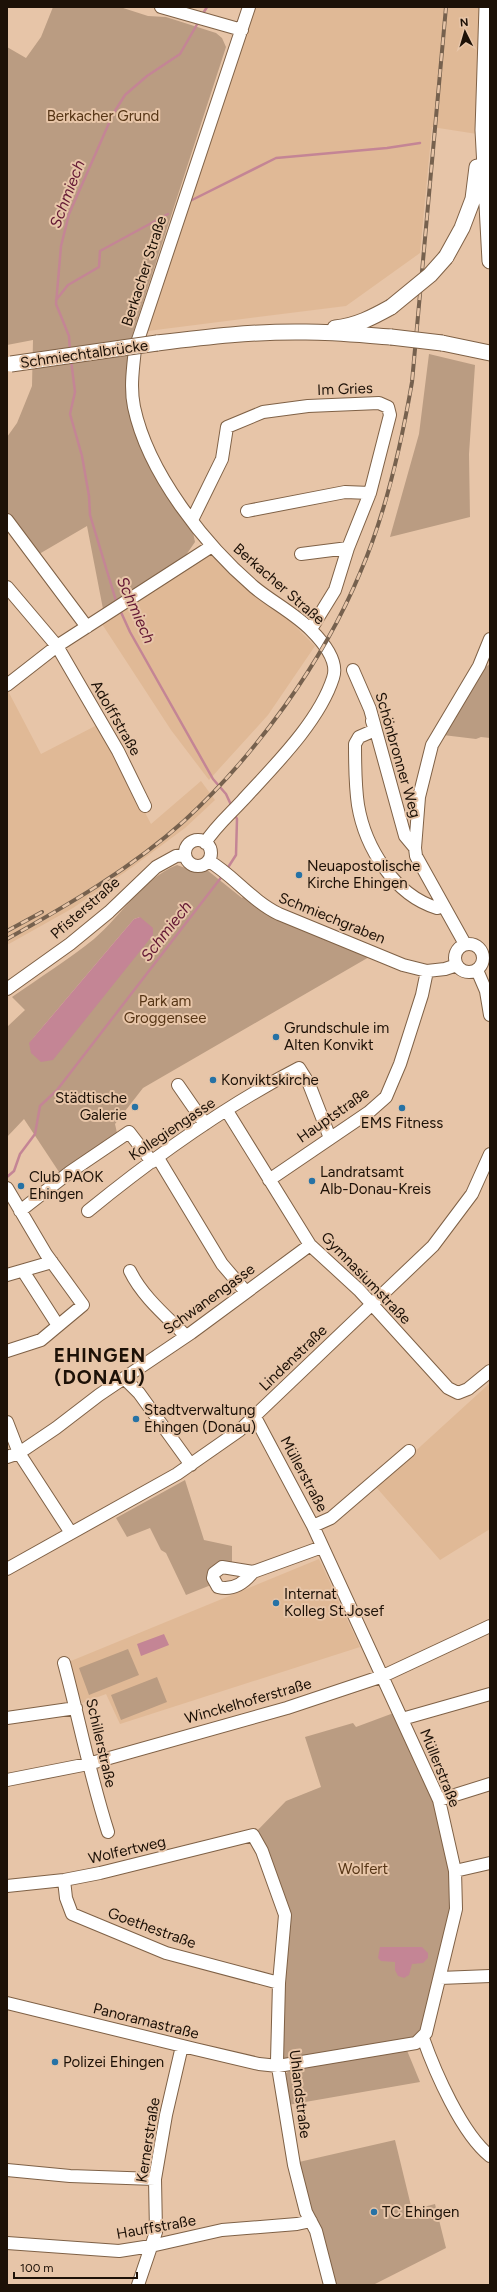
<svg xmlns="http://www.w3.org/2000/svg" width="497" height="2292" viewBox="0 0 497 2292" font-family="Figtree,sans-serif">
<style>
.built{fill:#e0b996}
.green{fill:#ba9c82;fill-rule:evenodd}
.water{fill:#c48595}
.lines{fill:none;stroke-linecap:round;stroke-linejoin:round}
.stream{stroke:#c48595;stroke-width:2.5}
.minor-casing{stroke:#7f6146;stroke-width:14}
.major-casing{stroke:#7f6146;stroke-width:17}
.minor{stroke:#fff;stroke-width:12}
.major{stroke:#fff;stroke-width:15}
.rail-casing{stroke:#76614e;stroke-width:4}
.rail{stroke:#e7c5a8;stroke-width:2.5;stroke-dasharray:8;stroke-linecap:butt}
.major-bridge-casing{stroke:#7f6146;stroke-width:17;stroke-linecap:butt}
.major-bridge{stroke:#fff;stroke-width:15}
.poi-dot{fill:#2672a5;stroke:#e7c5a8;stroke-width:1.5}
.labels{text-anchor:middle;dominant-baseline:central;stroke-width:4;stroke-linejoin:round;paint-order:stroke}
.park-label{font-size:15px;fill:#563515;stroke:#e7c5a8}
.street-label{font-size:15px;fill:#1d1107;stroke:#e7c5a8}
.poi-label{font-size:15px;fill:#1d1107;stroke:#e7c5a8;text-anchor:start}
.water-label{font-size:16px;font-style:italic;fill:#641834;stroke:#e7c5a8}
.district-label{font-size:19px;font-weight:bold;letter-spacing:1px;fill:#1d1107;stroke:#e7c5a8}
</style>
<rect width="100%" height="100%" fill="#e7c5a8"/>
<path class="built" d="M 249,7 L 490,7 L 490,136 L 432,127 L 420,253 L 346,306 L 140,332 Z
M 208,555 L 215,555 L 285,616 L 315,646 L 268,715 L 209,780 L 171,730 L 102,624 Z
M 7,689 L 41,754 L 99,724 L 151,824 L 201,781 L 215,800 L 185,828 L 131,868 L 73,908 L 7,945 Z
M 490,1383 L 490,1529 L 440,1560 L 376,1487 Z
M 319,1559 L 360,1647 L 120,1724 L 106,1694 L 82,1703 L 66,1663 Z"/>
<path class="green" d="M 53,7 L 120,7 L 148,16 L 166,17 L 216,33 L 222,38 L 226,47 L 133,333 L 129,357 L 146,458 L 158,482 L 193,532 L 195,542 L 186,555 L 103,609 L 87,526 L 34,557 L 7,520 L 7,437 L 17,423 L 32,386 L 33,340 L 7,345 L 7,47 L 26,58 L 41,37 Z
M 429,354 L 475,365 L 469,454 L 470,517 L 390,537 L 419,434 Z
M 490,664 L 490,738 L 481,737 L 476,739 L 443,735 L 484,668 Z
M 177,865 L 199,873 L 207,870 L 242,898 L 247,893 L 376,953 L 143,1088 L 115,1124 L 117,1133 L 61,1175 L 24,1119 L 7,1137 L 7,1027 L 25,1010 L 12,997 C 39,978 68,960 94,939 C 122,915 142,879 177,865 ZM 140,917 L 29,1043 L 134,919 Z
M 185,1480 L 204,1540 L 232,1546 L 232,1563 L 221,1563 L 211,1567 L 209,1574 L 211,1585 L 186,1595 L 166,1553 L 161,1550 L 150,1528 L 127,1537 L 116,1518 Z
M 128,1649 L 139,1675 L 89,1695 L 79,1668 Z
M 157,1677 L 167,1702 L 121,1720 L 111,1695 Z
M 399,1711 L 439,1800 L 456,1909 L 423,2038 L 283,2060 L 279,1983 L 285,1915 L 253,1835 L 286,1801 L 321,1787 L 305,1737 L 353,1723 L 356,1727 Z
M 406,2048 L 420,2082 L 288,2105 L 285,2074 L 292,2069 Z
M 395,2140 L 412,2210 L 435,2204 L 446,2248 L 373,2285 L 335,2285 L 311,2214 L 299,2162 Z"/>
<path class="water" d="M 140,917 L 153,928 L 153,935 L 53,1060 L 41,1062 L 31,1053 L 29,1043 L 134,919 Z
M 164,1634 L 169,1645 L 141,1656 L 137,1644 Z
M 380,1947 L 422,1947 L 428,1953 L 428,1958 L 423,1963 L 412,1964 L 409,1975 L 404,1978 L 398,1976 L 395,1970 L 395,1962 L 381,1961 L 378,1958 Z"/>
<g class="lines">
<path class="stream" d="M 202,15 L 207,7
M 190,201 L 276,158 L 387,148 L 420,143
M 56,300 L 68,285 L 99,267 L 100,251 L 168,214
M 70,351 L 69,336 L 56,304 L 61,246 L 69,214 L 113,114 L 125,95 L 147,76 L 180,54 L 199,21
M 71,360 L 75,392 L 70,414 L 82,456 L 89,496 L 90,515 L 117,604
M 120,610 L 130,632 L 213,779 L 226,794 L 232,807
M 227,869 L 236,855 L 237,819 L 234,813
M 7,1177 L 14,1171 L 20,1154 L 35,1134 L 40,1106 L 57,1090 L 223,875"/>
<defs>
<path id="minor" d="M 161,7 L 242,30
M 247,511 L 345,492 L 370,493
M 7,520 L 87,627
M 192,520 L 222,459 L 227,427 L 263,412 L 308,406 L 379,403 L 388,407 L 390,415 L 370,493 L 348,548 L 335,590 L 311,629
M 301,554 L 348,548
M 7,587 L 57,646 L 118,751 L 145,806
M 353,670 L 370,709 L 405,836 L 415,848
M 7,685 L 57,646 L 212,546
M 372,721 L 375,730 L 359,737 L 355,744 C 355,764 355,785 358,805 C 365,847 394,895 437,908 L 443,906
M185 853a13 13 0 1 1 26 0a13 13 0 1 1-26 0Z
M 205,843 C 215,827 229,815 242,801 C 273,767 319,722 333,678 C 339,661 322,641 311,630 C 294,613 272,602 254,587 C 204,544 148,473 134,407 C 130,388 133,368 135,349 L 249,7
M 209,861 C 234,876 252,901 279,914 L 403,965 L 427,971 L 445,969 L 457,965
M 465,944 L 416,856 L 415,848 L 419,797 L 432,745 L 479,666 L 490,639
M455 958a14 14 0 1 1 28 0a14 14 0 1 1-28 0Z
M 477,970 L 486,991 L 490,1015
M 7,989 L 70,944 L 109,912 L 156,867 L 176,856 L 185,855
M 178,1085 L 205,1124
M 227,1111 L 310,1245 L 359,1290 L 448,1388 L 458,1393 L 468,1389 L 490,1371
M 158,1158 L 222,1264 L 246,1292
M 269,1180 L 369,1112 L 386,1097 L 400,1064 L 422,995 L 427,971
M 7,1188 L 46,1254 L 83,1305 L 41,1340 L 7,1351
M 20,1211 L 70,1172 L 129,1132 L 152,1162
M 88,1211 C 153,1158 225,1106 299,1068 L 309,1084 L 330,1138
M 23,1271 L 57,1324
M 130,1271 C 142,1296 166,1316 186,1336
M 7,1275 L 52,1262
M 124,1378 L 139,1393 L 191,1465
M 7,1422 L 19,1453 L 71,1533
M 7,1457 L 19,1453 L 56,1428 L 99,1395 L 191,1333 L 310,1245
M 313,1526 L 331,1518 L 409,1451
M 7,1569 L 177,1474 L 240,1430 L 433,1246 L 472,1194 L 490,1154
M 253,1572 C 245,1582 233,1591 218,1587 L 213,1578 L 214,1573 L 222,1567 L 253,1572 L 322,1547
M 64,1663 C 79,1719 90,1776 108,1832
M 7,1718 L 76,1708
M 402,1719 L 490,1694
M 7,1780 L 88,1764 L 287,1708 L 383,1676 L 490,1626
M 439,1800 L 490,1784
M 455,1871 L 490,1863
M 64,1880 L 66,1898 L 72,1914 L 166,1953 L 279,1983
M 7,1886 L 64,1880 L 100,1873 L 253,1835 L 262,1851 L 285,1915 L 279,1983 L 277,2061 L 294,2165 L 306,2212 L 316,2231 L 330,2285
M 440,1978 L 490,1976
M 7,2003 L 195,2049 L 259,2064 L 278,2066 L 416,2043 L 426,2033 L 456,1909 L 455,1871 L 439,1800 L 313,1526 L 255,1417
M 423,2038 C 435,2072 462,2134 490,2156
M 7,2170 L 70,2176 L 155,2179
M 7,2243 L 119,2251 L 151,2246 L 222,2230 L 297,2224 L 311,2221
M 138,2285 L 156,2232 L 155,2179 L 166,2115 L 182,2046"/>
<path id="major" d="M 487,7 L 483,130 L 490,261
M 446,257 L 462,228 L 473,199 L 477,167
M 335,328 C 356,326 373,317 391,307
M 157,343 C 206,337 256,331 306,332 C 334,332 363,335 391,337
M 442,343 L 490,353"/>
</defs>
<use href="#minor" class="minor-casing"/>
<use href="#major" class="major-casing"/>
<use href="#minor" class="minor"/>
<use href="#major" class="major"/>
<defs>
<path id="rail" d="M 7,931 L 42,912
M 7,939 C 68,905 132,868 184,821 C 255,756 323,662 360,573 C 386,513 401,446 412,382 L 446,7"/>
</defs>
<use href="#rail" class="rail-casing"/>
<use href="#rail" class="rail"/>
<defs>
<path id="major-bridge" d="M 391,307 L 430,275 L 446,257
M 391,337 L 442,343
M 11,364 L 157,343"/>
</defs>
<use href="#major-bridge" class="major-bridge-casing"/>
<use href="#major-bridge" class="major-bridge"/>
</g>
<g class="poi-dot">
<circle cx="299" cy="875" r="4"/>
<circle cx="276" cy="1037" r="4"/>
<circle cx="213" cy="1080" r="4"/>
<circle cx="135" cy="1107" r="4"/>
<circle cx="402" cy="1108" r="4"/>
<circle cx="312" cy="1181" r="4"/>
<circle cx="21" cy="1186" r="4"/>
<circle cx="136" cy="1419" r="4"/>
<circle cx="276" cy="1603" r="4"/>
<circle cx="55" cy="2062" r="4"/>
<circle cx="374" cy="2212" r="4"/>
</g>
<g class="labels">
<g class="park-label">
<text x="103" y="116">Berkacher Grund</text>
<text x="165" y="1001">Park am<tspan x="165" dy="17">Groggensee</tspan></text>
<text x="363" y="1869">Wolfert</text>
</g>
<g class="street-label">
<text transform="translate(144 271) rotate(-72)">Berkacher Straße</text>
<text transform="translate(84 354) rotate(-8)">Schmiechtalbrücke</text>
<text transform="translate(345 389) rotate(-2)">Im Gries</text>
<text transform="translate(279 584) rotate(41)">Berkacher Straße</text>
<text transform="translate(116 718) rotate(60)">Adolffstraße</text>
<text transform="translate(398 755) rotate(74)">Schönbronner Weg</text>
<text transform="translate(85 908) rotate(-41)">Pfisterstraße</text>
<text transform="translate(332 918) rotate(22)">Schmiechgraben</text>
<text transform="translate(333 1115) rotate(-35)">Hauptstraße</text>
<text transform="translate(172 1129) rotate(-34)">Kollegiengasse</text>
<text transform="translate(366 1278) rotate(46)">Gymnasiumstraße</text>
<text transform="translate(209 1299) rotate(-36)">Schwanengasse</text>
<text transform="translate(293 1358) rotate(-44)">Lindenstraße</text>
<text transform="translate(304 1474) rotate(62)">Müllerstraße</text>
<text transform="translate(248 1701) rotate(-16)">Winckelhoferstraße</text>
<text transform="translate(101 1743) rotate(77)">Schillerstraße</text>
<text transform="translate(440 1768) rotate(68)">Müllerstraße</text>
<text transform="translate(127 1850) rotate(-13)">Wolfertweg</text>
<text transform="translate(152 1928) rotate(20)">Goethestraße</text>
<text transform="translate(146 2021) rotate(14)">Panoramastraße</text>
<text transform="translate(300 2094) rotate(83)">Uhlandstraße</text>
<text transform="translate(148 2140) rotate(-81)">Kernerstraße</text>
<text transform="translate(156 2227) rotate(-10)">Hauffstraße</text>
</g>
<g class="poi-label">
<text x="307" y="866">Neuapostolische<tspan x="307" dy="17">Kirche Ehingen</tspan></text>
<text x="284" y="1028">Grundschule im<tspan x="284" dy="17">Alten Konvikt</tspan></text>
<text x="221" y="1080">Konviktskirche</text>
<text x="127" y="1098" text-anchor="end">Städtische<tspan x="127" dy="17">Galerie</tspan></text>
<text x="402" y="1123" text-anchor="middle">EMS Fitness</text>
<text x="320" y="1172">Landratsamt<tspan x="320" dy="17">Alb-Donau-Kreis</tspan></text>
<text x="29" y="1177">Club PAOK<tspan x="29" dy="17">Ehingen</tspan></text>
<text x="144" y="1410">Stadtverwaltung<tspan x="144" dy="17">Ehingen (Donau)</tspan></text>
<text x="284" y="1594">Internat<tspan x="284" dy="17">Kolleg St.Josef</tspan></text>
<text x="63" y="2062">Polizei Ehingen</text>
<text x="382" y="2212">TC Ehingen</text>
</g>
<g class="water-label">
<text transform="translate(67 194) rotate(-69)">Schmiech</text>
<text transform="translate(136 610) rotate(66)">Schmiech</text>
<text transform="translate(166 931) rotate(-52)">Schmiech</text>
</g>
<g class="district-label">
<text x="100" y="1355">EHINGEN<tspan x="100" dy="22">(DONAU)</tspan></text>
</g>
</g>
<rect width="497" height="2292" fill="none" stroke="#1d1107" stroke-width="16"/>
<g transform="translate(465 32) rotate(355)" stroke="#e7c5a8" stroke-width="3" paint-order="stroke">
<path d="M0-3L7 15L0 10L-7 15Z" fill="#1d1107"/>
<text y="-6" font-size="11" font-weight="bold" text-anchor="middle" fill="#1d1107">N</text>
</g>
<path d="M14 2272v6h123v-6" fill="none" stroke="#1d1107" stroke-width="2"/>
<text x="20" y="2272" font-size="12" fill="#1d1107" stroke="#e7c5a8" stroke-width="3" paint-order="stroke">100 m</text>
</svg>
